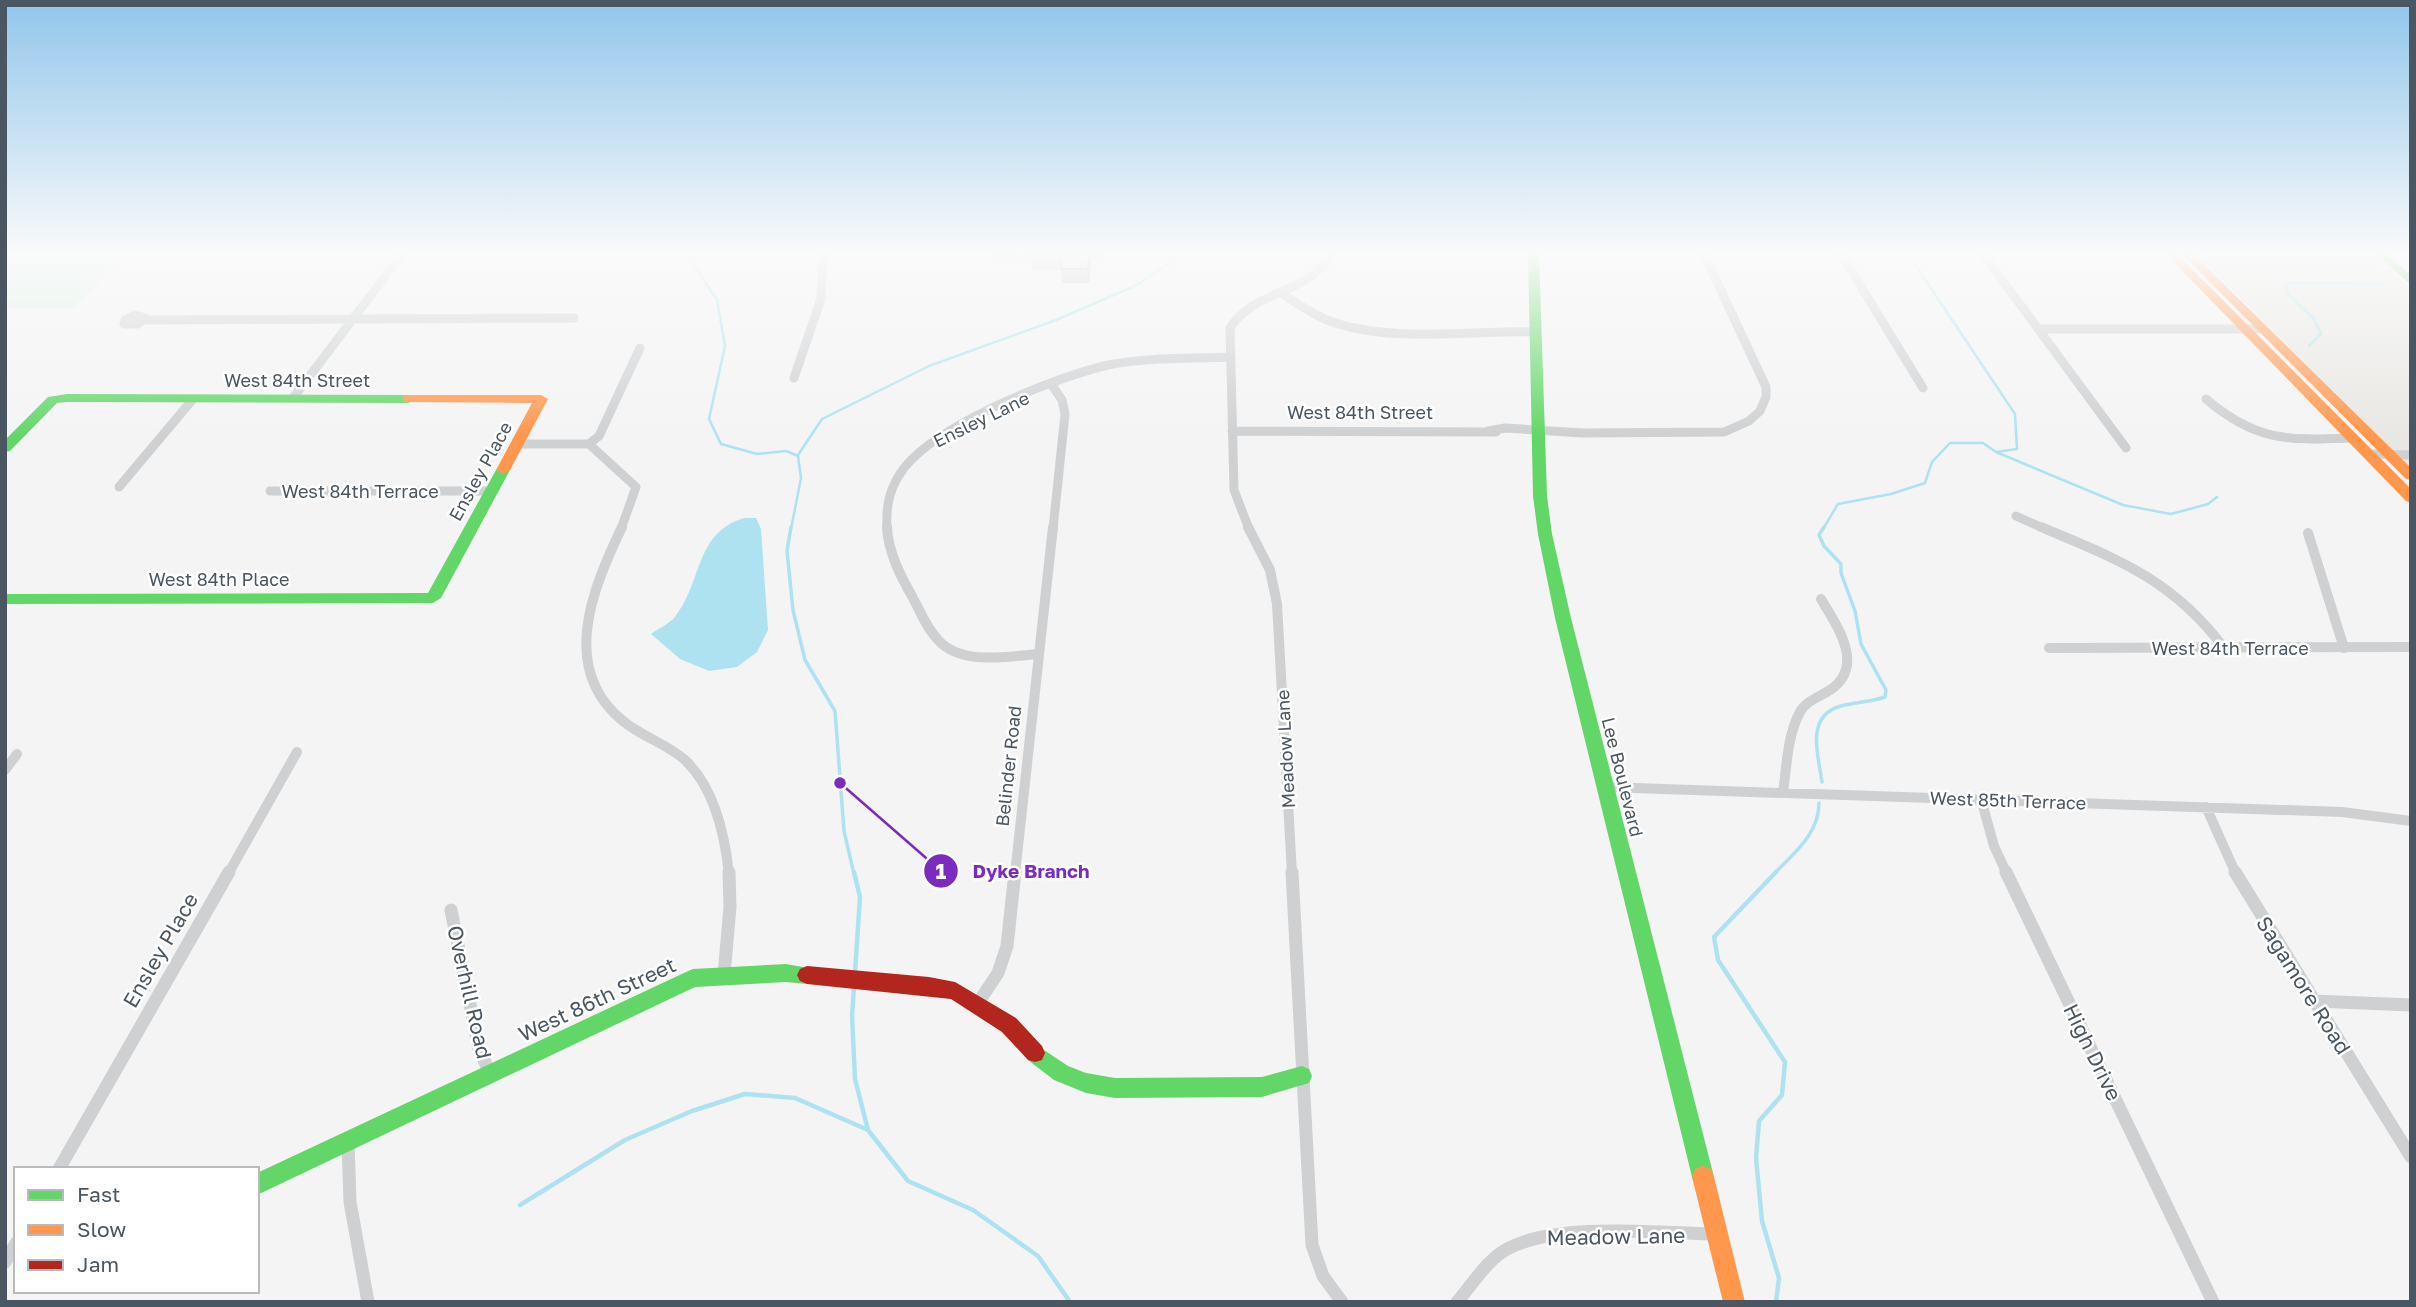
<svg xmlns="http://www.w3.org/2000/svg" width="2416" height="1307" viewBox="0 0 2416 1307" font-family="'Golos Text',sans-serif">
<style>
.commercial{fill:#e8e7e3}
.green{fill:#d9f2e3}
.water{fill:#aee2f0}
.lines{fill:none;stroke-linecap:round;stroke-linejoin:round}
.stream-far2{stroke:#aee2f0;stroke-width:2.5}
.stream-far1{stroke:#aee2f0;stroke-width:3.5}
.stream{stroke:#aee2f0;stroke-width:4.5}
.street-far2{stroke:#ced0d2;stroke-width:9}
.street-far1{stroke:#ced0d2;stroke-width:10}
.street{stroke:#ced0d2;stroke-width:13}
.fast{fill:#63d668;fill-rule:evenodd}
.slow{fill:#ff974d;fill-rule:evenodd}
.jam{fill:#b3261e;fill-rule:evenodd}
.wall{fill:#bebebf}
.shaded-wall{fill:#9b9b9b}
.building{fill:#ddddde;stroke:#9b9b9b;stroke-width:2}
.labels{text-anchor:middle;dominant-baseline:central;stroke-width:5;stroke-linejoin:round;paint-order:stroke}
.street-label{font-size:18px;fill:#4a5661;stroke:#fff}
.near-street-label{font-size:21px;fill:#4a5661;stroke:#fff}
.leader{fill:none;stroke:#7b2cbf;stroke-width:2.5}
.callout-dot{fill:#7b2cbf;stroke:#fff;stroke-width:2.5}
.mark-label{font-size:21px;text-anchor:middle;font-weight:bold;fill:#fff}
.callout-label{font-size:19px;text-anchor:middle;font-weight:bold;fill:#7b2cbf;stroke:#fff;stroke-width:5;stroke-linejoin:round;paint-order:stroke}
</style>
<rect width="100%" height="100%" fill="#f4f4f4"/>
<path class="commercial" d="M 2196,254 L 2371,254 L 2411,289 L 2411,469 Z"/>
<path class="green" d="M 5,254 L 127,254 L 73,308 L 5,308 Z"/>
<path class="water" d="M 744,518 L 756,518 L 761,529 L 768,630 L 757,652 L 737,667 L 709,671 L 680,659 L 651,634 C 658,629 668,624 674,618 C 703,583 694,533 744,518 Z"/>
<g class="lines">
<path class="stream-far2" d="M 689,258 L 717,300 L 725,346 L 709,419 L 721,444 L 757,454 L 786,451 L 798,456 L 801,478 L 791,529
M 2309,346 L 2321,334 L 2314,319 L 2288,294 L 2286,287 L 2290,283 L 2384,284
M 1996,452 L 2123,505 L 2171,514 L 2208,504 L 2217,497
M 798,455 L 822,419 L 929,366 L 1056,320 L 1137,285 L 1181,255
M 1823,529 L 1838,504 L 1891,494 L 1925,483 L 1932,462 L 1950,443 L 1983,443 L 1996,452 L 2017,449 L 2015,414 L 1910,257"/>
<path class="stream-far1" d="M 791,527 L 787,551 L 793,610 L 805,660 L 835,711 L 844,831 L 854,874
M 1822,782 C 1818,754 1805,716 1841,706 C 1856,702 1871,702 1885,697 L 1886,690 L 1861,644 L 1855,611 L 1841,573 L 1841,564 L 1824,546 L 1819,535 L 1824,527
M 1774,874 C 1794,853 1819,834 1819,803"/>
<path class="stream" d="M 854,872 L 860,897 L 855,972
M 1776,872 L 1714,937 L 1718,960 L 1785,1062 L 1782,1095 L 1759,1121 L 1756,1158 L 1762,1221 L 1779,1278 L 1776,1302
M 854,987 L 852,1016 L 855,1079 L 868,1130 L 908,1181 L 973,1210 L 1038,1256 L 1070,1302
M 520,1205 L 625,1140 L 692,1111 L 745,1094 L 795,1098 L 868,1130"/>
<path class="street-far2" d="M 1841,254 L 1923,388
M 1983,254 L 2126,448
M 996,255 L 1043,255
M 1076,255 L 1100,255
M 1281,293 C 1296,303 1311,313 1327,320 C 1389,344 1471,330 1536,332
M 135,315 L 145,318 L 138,324 L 124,324 L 125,320 Z
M 144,320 L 574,318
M 2039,329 L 2263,329
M 794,378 L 821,299 L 822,270 L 826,254
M 1052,385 L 1062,400 L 1065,414 L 1053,529
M 293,398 L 402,254
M 2206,399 C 2258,443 2289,440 2354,438
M 1232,431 L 1496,432
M 1488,431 L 1505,428 L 1582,433 L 1724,432 L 1749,421 L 1760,411 L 1766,397 L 1766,387 L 1704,254
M 517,444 L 589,444
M 589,444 L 636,487 L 621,529
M 589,444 L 599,436 L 640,348
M 2369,454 L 2411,455
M 119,487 L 193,399
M 270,491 L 491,491
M 2016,516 L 2045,529
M 887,529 C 886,510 888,494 898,477 C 924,429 1055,377 1108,365 C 1148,357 1190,359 1231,357
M 1249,529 L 1234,490 L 1230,328 C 1255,289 1303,297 1333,254"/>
<path class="street-far1" d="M 622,527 C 592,590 559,669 623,721 C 642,737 668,744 686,761 C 714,788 725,836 729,874
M 887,527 C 888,552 901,577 913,598 C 921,613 927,629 939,641 C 963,666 1008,656 1039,654
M 1248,527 L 1270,570 L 1277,604 L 1292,874
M 2041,527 C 2117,559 2172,579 2224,648
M 2308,533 L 2344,648
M 2049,648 L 2411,647
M 5,770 L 17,754
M 1605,787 L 2342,812 L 2411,821
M 1783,792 C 1787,766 1787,736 1800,712 C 1806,701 1819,697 1830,690 C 1866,666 1837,626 1821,599
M 1981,799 L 1994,846 L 2007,874
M 2206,807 L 2236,874
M 228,874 L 297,752
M 1015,874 L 1053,527"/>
<path class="street" d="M 1292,872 L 1312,1245 L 1323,1276 L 1342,1302
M 2006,872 L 2213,1302
M 2235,872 L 2411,1157
M 451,910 L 479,1049 L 490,1073
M 724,975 L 730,907 L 729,872
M 2314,1001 L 2411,1005
M 978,1003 L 998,973 L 1007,946 L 1015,872
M 348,1142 L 350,1202 L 368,1302
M 59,1169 L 229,872
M 5,1262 L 16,1243
M 1457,1302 C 1473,1284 1487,1259 1509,1248 C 1560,1222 1660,1233 1717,1234"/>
<path class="fast" d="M 1528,254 L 1539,254 L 1547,496 L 1552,534 L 1571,618 L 1714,1177 L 1711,1185 L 1703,1188 L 1695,1185 L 1692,1177 L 1555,618 L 1538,534 L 1533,496 Z
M 2376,254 L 2387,254 L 2411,275 L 2411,285 Z
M 67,394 L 408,395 L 415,399 L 408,403 L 67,402 L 57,403 L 10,451 L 5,452 L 5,440 L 48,397 Z
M 503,466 L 510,470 L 441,598 L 433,603 L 5,604 L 5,594 L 428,593 L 496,470 Z
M 786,964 L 814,969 L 817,975 L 814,981 L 807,984 L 786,982 L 695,987 L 257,1195 L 257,1173 L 686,972 L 693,969 Z
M 1035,1044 L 1068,1066 L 1086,1073 L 1115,1078 L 1262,1077 L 1302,1066 L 1309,1069 L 1312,1076 L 1309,1083 L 1262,1097 L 1115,1098 L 1086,1093 L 1054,1080 L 1028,1060 L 1025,1053 L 1028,1046 Z"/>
<path class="slow" d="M 2166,254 L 2177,254 L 2411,489 L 2411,503 L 2406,501 Z
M 2182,254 L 2193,254 L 2411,468 L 2411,480 L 2406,479 Z
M 408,395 L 541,395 L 548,399 L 510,470 L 503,474 L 496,470 L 532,403 L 403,402 L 403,396 Z
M 1703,1166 L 1711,1169 L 1714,1177 L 1745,1302 L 1723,1302 L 1692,1177 L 1695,1169 Z"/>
<path class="jam" d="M 807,966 L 929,977 L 955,982 L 1016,1018 L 1042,1046 L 1045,1053 L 1042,1060 L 1035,1062 L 1028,1060 L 1002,1032 L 951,999 L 807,984 L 800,981 L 797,975 L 800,969 Z"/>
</g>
<path class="wall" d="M 1090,254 L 1091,262 L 1089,283 L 1062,283 L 1061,270 L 1033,270 L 1031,256 Z"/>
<path class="shaded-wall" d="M 1089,254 L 1090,254 L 1091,262 L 1089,283 L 1088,269 Z"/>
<path class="building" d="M 1031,254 L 1089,254 L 1088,269 L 1061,269 L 1062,256 L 1031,256 Z"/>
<linearGradient id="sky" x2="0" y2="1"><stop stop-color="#91c6eb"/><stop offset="0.58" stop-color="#fafafa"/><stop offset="1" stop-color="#fafafa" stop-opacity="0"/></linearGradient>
<rect width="2416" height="437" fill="url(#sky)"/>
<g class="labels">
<g class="street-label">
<text x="297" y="380">West 84th Street</text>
<text x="1360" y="412">West 84th Street</text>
<text transform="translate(981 419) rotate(-26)">Ensley Lane</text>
<text transform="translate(480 471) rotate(-61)">Ensley Place</text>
<text x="360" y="491">West 84th Terrace</text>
<text x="219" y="579">West 84th Place</text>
<text x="2230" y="648">West 84th Terrace</text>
<text transform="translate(1285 749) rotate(-93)">Meadow Lane</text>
<text transform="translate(1008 766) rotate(-84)">Belinder Road</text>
<text transform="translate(1623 777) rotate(76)">Lee Boulevard</text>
<text transform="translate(2008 800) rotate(2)">West 85th Terrace</text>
</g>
<g class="near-street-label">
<text transform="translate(160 950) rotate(-60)">Ensley Place</text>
<text transform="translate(2304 985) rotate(58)">Sagamore Road</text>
<text transform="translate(470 992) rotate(77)">Overhill Road</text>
<text transform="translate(597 999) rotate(-25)">West 86th Street</text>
<text transform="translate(2093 1052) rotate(64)">High Drive</text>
<text transform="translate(1616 1236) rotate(-1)">Meadow Lane</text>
</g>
</g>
<path class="leader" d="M840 783L941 871"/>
<g class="callout-dot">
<circle cx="840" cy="783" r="7"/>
<circle cx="941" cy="871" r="18"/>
</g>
<g class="mark-label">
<text x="941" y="879">1</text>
</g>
<g class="callout-label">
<text x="1031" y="878">Dyke Branch</text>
</g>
<rect width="2416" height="1307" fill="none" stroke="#4a5661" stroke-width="14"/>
<rect x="14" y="1167" width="245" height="126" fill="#ffffff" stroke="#b7bbc0" stroke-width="2"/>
<rect x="28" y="1190" width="35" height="10" fill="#63d668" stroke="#b7bbc0" stroke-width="2"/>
<text x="77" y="1202" font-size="21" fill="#4a5661">Fast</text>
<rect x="28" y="1225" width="35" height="10" fill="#ff974d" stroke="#b7bbc0" stroke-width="2"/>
<text x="77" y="1237" font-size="21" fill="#4a5661">Slow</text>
<rect x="28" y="1260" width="35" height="10" fill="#b3261e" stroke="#b7bbc0" stroke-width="2"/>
<text x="77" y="1272" font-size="21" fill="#4a5661">Jam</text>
</svg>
